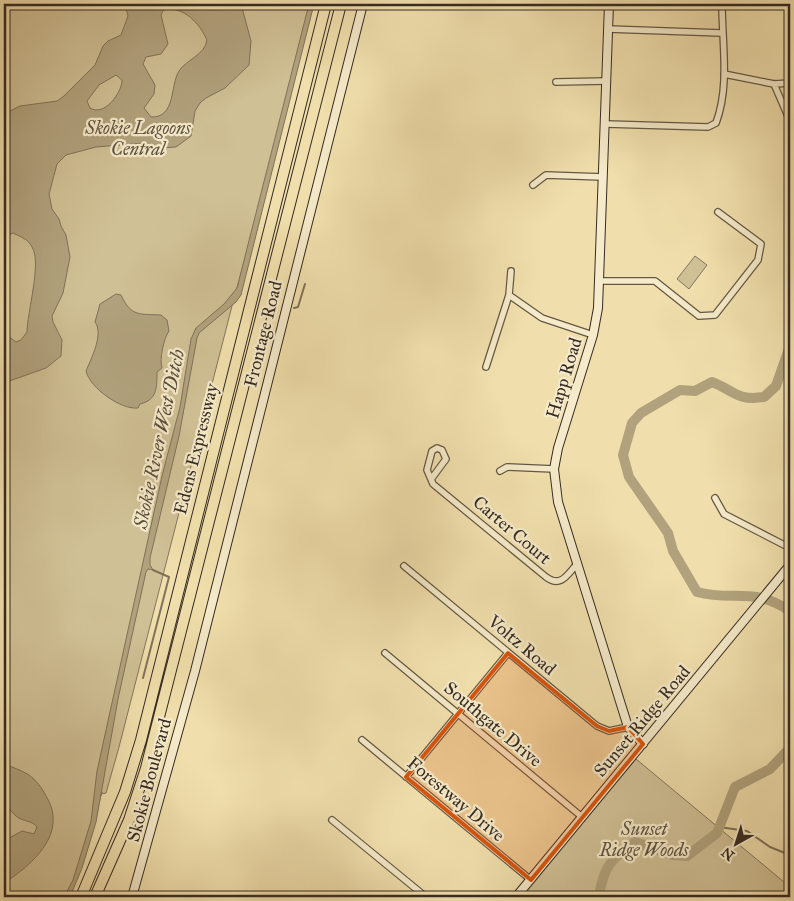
<svg xmlns="http://www.w3.org/2000/svg" width="794" height="901" viewBox="0 0 794 901" font-family="'IM FELL Great Primer',serif">
<style>
.green{fill:#d0c095;stroke:#83765c}
.water{fill:#b1a27d;stroke:#807259;fill-rule:evenodd}
.lines{fill:none;stroke-linecap:round;stroke-linejoin:round}
.stream{stroke:#807259;stroke-width:2}
.river{stroke:#b1a27d;stroke-width:10}
.street-casing{stroke:#645844;stroke-width:8}
.secondary-casing{stroke:#362b22;stroke-width:10}
.highway-casing{stroke:#362b22;stroke-width:12}
.street{stroke:#f5eac9;stroke-width:5.5}
.secondary{stroke:#f5eac9;stroke-width:8}
.highway{stroke:#f0dfac;stroke-width:10}
.marked{fill:#d6540e;fill-opacity:0.2;stroke:#d6540e;stroke-width:4;stroke-linejoin:round}
.labels{text-anchor:middle;dominant-baseline:central;stroke-width:4.5;stroke-linejoin:round;paint-order:stroke}
.park-label{font-size:18px;font-style:italic;fill:#5c503f;stroke:#f5eac9}
.street-label{font-size:18px;fill:#362b22;stroke:#f5eac9}
.water-label{font-size:19px;font-style:italic;fill:#5b4f3d;stroke:#f5eac9}
</style>
<rect width="100%" height="100%" fill="#f0dfac"/>
<filter id="stains"><feTurbulence type="fractalNoise" baseFrequency=".004" numOctaves="4"/><feColorMatrix values="0 0 0 0 .2 0 0 0 0 .09 0 0 0 0 .02 0 0 0 .5 -.17"/></filter>
<radialGradient id="worn" r=".72"><stop offset=".6" stop-color="#630" stop-opacity="0"/><stop offset="1" stop-color="#630" stop-opacity=".3"/></radialGradient>
<path class="green" d="M 4,4 L 311,4 L 278,140 L 232,306 L 119,747 L 106,793 L 101,794 L 102,792 L 90,835 L 67,897 L 4,897 Z
M 695,256 L 707,265 L 689,289 L 677,279 Z
M 636,759 L 790,887 L 790,897 L 521,897 Z"/>
<path class="water" d="M 125,4 L 241,4 L 251,41 L 249,65 L 225,88 L 206,98 L 200,103 L 195,111 L 191,136 L 176,147 L 161,148 L 144,143 L 96,147 L 66,155 L 57,164 L 49,194 L 52,209 L 59,219 L 61,226 L 66,235 L 70,257 L 63,293 L 52,316 L 53,322 L 62,340 L 61,356 L 46,368 L 4,383 L 4,333 L 16,342 L 21,340 L 27,332 C 27,313 42,262 32,247 C 28,239 21,237 13,233 L 4,237 L 4,114 L 20,106 L 57,101 L 64,96 L 95,65 L 103,46 L 108,41 L 121,35 L 128,16 ZM 164,9 C 185,7 199,23 207,40 C 205,55 187,59 179,71 C 170,85 176,118 151,117 L 144,108 L 154,94 L 155,85 L 143,64 L 146,57 L 161,54 L 168,44 L 161,15 ZM 116,75 L 122,80 C 122,93 104,117 90,108 L 87,101 L 99,85 Z
M 309,4 L 314,4 L 241,295 L 236,302 L 199,333 L 197,338 L 179,436 L 150,558 L 150,565 L 153,570 L 148,569 L 146,572 L 118,699 L 96,822 L 82,868 L 70,897 L 64,897 L 73,880 L 91,821 L 97,771 L 162,476 L 180,407 L 191,339 L 196,328 L 224,304 L 237,288 Z
M 116,294 L 121,295 C 131,317 140,314 161,315 L 167,320 L 169,331 C 164,338 159,359 162,368 L 157,372 C 157,388 157,400 140,404 L 138,408 C 121,410 90,388 86,371 C 91,359 104,334 95,322 L 100,304 Z
M 4,764 C 12,767 21,770 29,775 C 36,780 42,788 46,796 C 69,833 32,865 4,883 L 4,841 L 22,831 L 34,834 L 37,827 C 32,820 23,822 16,816 C 0,803 4,783 4,764 Z"/>
<g class="lines">
<path class="stream" d="M 294,308 L 298,307 L 305,284
M 143,678 L 169,577 L 153,570
M 719,827 L 747,831 L 770,847 L 790,855"/>
<path class="river" d="M 790,346 L 776,386 L 764,397 C 737,401 735,391 712,382 L 695,391 L 680,390 L 641,413 L 632,423 L 623,455 L 629,477 L 668,533 L 673,551 L 697,592 C 734,602 752,586 790,611
M 599,897 C 603,867 611,859 635,842 L 673,855 L 687,856 L 717,833 L 735,787 L 770,769 L 790,748"/>
<defs>
<path id="street" d="M 608,29 L 722,33
M 724,74 L 774,84 L 790,83
M 556,82 L 607,81
M 774,84 L 790,121
M 606,124 L 708,127 L 716,123 C 730,86 722,43 722,4
M 533,185 L 546,175 L 603,177
M 600,281 L 655,281 L 699,316 L 715,315 L 758,260 L 761,244 L 718,212
M 509,295 L 542,318 L 593,335
M 486,367 L 509,295 L 511,271
M 500,471 L 507,467 L 554,469
M 432,478 L 446,459 L 442,450 L 437,448 L 432,451 L 427,470 L 433,484 L 546,577 C 561,588 567,575 577,564
M 715,498 L 724,514 L 790,548
M 404,566 L 597,726 L 609,731 L 628,727
M 385,653 L 582,817
M 362,740 L 531,880
M 406,777 L 508,653
M 332,820 L 426,897"/>
<path id="secondary" d="M 609,4 L 598,308 L 593,335 L 558,448 L 554,469 L 558,502 L 628,727 L 643,744
M 132,897 L 195,671 L 363,4
M 516,897 L 790,565"/>
<path id="highway" d="M 81,897 L 125,792 L 141,740 L 326,4
M 95,897 L 129,820 L 146,768 L 341,4"/>
</defs>
<use href="#street" class="street-casing"/>
<use href="#secondary" class="secondary-casing"/>
<use href="#highway" class="highway-casing"/>
<use href="#street" class="street"/>
<use href="#secondary" class="secondary"/>
<use href="#highway" class="highway"/>
</g>
<path class="marked" d="M 508,653 L 597,726 L 609,731 L 628,727 L 643,744 L 531,880 L 406,777 Z"/>
<g class="labels">
<g class="park-label">
<text x="138" y="128">Skokie Lagoons<tspan x="138" dy="21">Central</tspan></text>
<text x="644" y="829">Sunset<tspan x="644" dy="21">Ridge Woods</tspan></text>
</g>
<g class="street-label">
<text transform="translate(263 334) rotate(-76)">Frontage Road</text>
<text transform="translate(564 378) rotate(-73)">Happ Road</text>
<text transform="translate(196 449) rotate(-76)">Edens Expressway</text>
<text transform="translate(512 530) rotate(40)">Carter Court</text>
<text transform="translate(522 645) rotate(40)">Voltz Road</text>
<text transform="translate(642 721) rotate(-50)">Sunset Ridge Road</text>
<text transform="translate(493 724) rotate(40)">Southgate Drive</text>
<text transform="translate(149 780) rotate(-75)">Skokie Boulevard</text>
<text transform="translate(456 799) rotate(40)">Forestway Drive</text>
</g>
<g class="water-label">
<text transform="translate(159 439) rotate(-78)">Skokie River West Ditch</text>
</g>
</g>
<rect width="794" height="901" fill="none" stroke="#f0dfac" stroke-width="20"/>
<rect x="5" y="5" width="784" height="891" fill="none" stroke="#362b22" stroke-width="2.5"/>
<rect x="10" y="10" width="774" height="881" fill="none" stroke="#362b22"/>
<g transform="translate(736 844) rotate(219)" stroke="#f5eac9" stroke-width="4" paint-order="stroke">
<path d="M0-4L9 19L0 12L-9 19Z" fill="#362b22"/>
<text y="-8" font-size="14" font-weight="bold" text-anchor="middle" fill="#362b22">N</text>
</g>
<rect width="100%" height="100%" filter="url(#stains)"/>
<rect width="100%" height="100%" fill="url(#worn)"/>
</svg>
